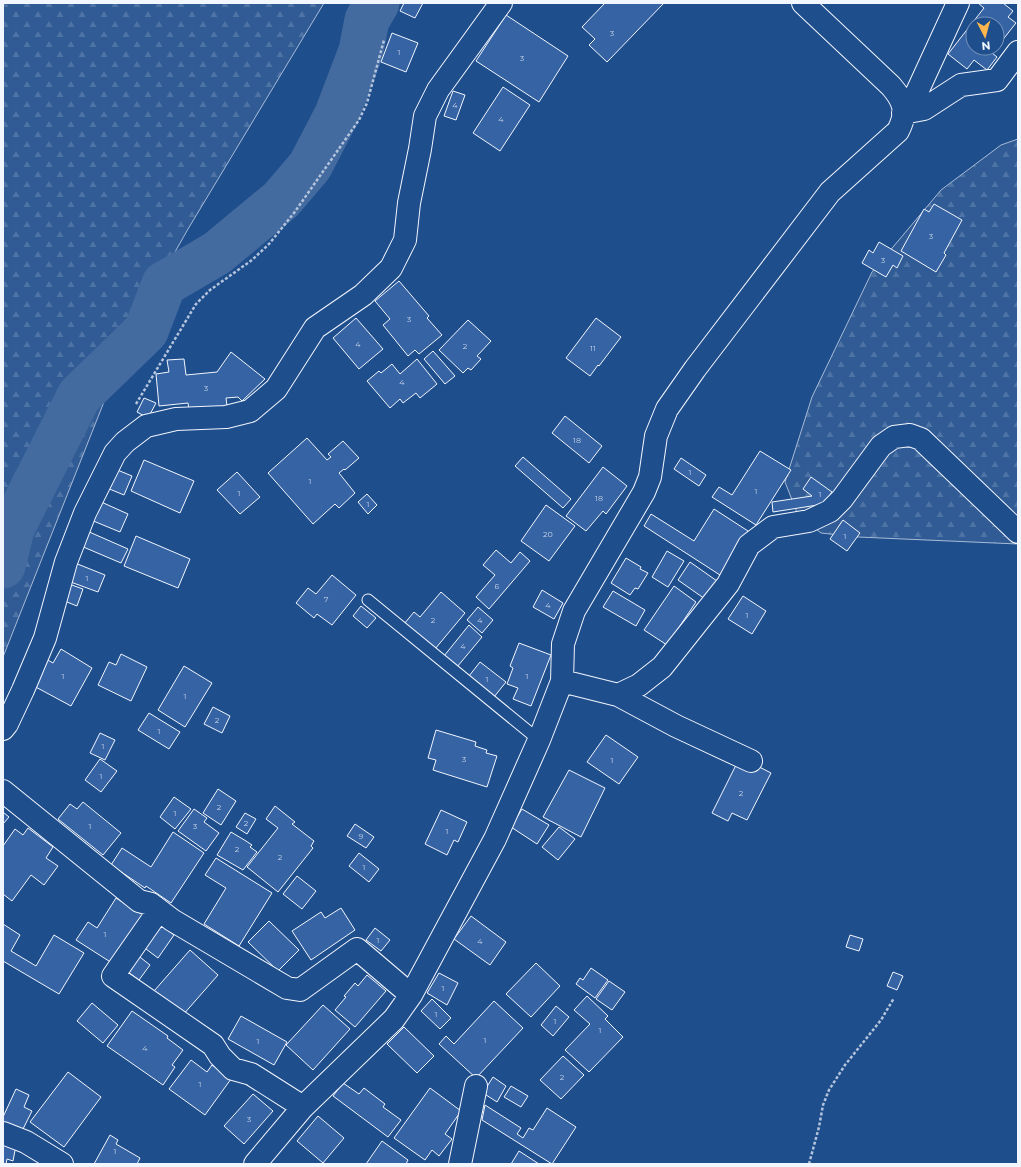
<svg xmlns="http://www.w3.org/2000/svg" width="1021" height="1167" viewBox="0 0 1021 1167" font-family="Montserrat,sans-serif">
<style>
.forest{fill:url(#forest-firs);stroke:#a8bbd7}
.lines{fill:none;stroke-linecap:round;stroke-linejoin:round}
.river{stroke:#446ba0;stroke-width:45}
.building{fill:#3563a3;stroke:#f2f6ff}
.service-casing{stroke:#f2f6ff;stroke-width:13}
.minor-casing{stroke:#f2f6ff;stroke-width:24}
.path{stroke:#b3c4dc;stroke-width:2.5;stroke-dasharray:3 2;stroke-linecap:butt}
.service{stroke:#1f4e8c;stroke-width:11}
.minor{stroke:#1f4e8c;stroke-width:22}
.labels{text-anchor:middle;dominant-baseline:central;stroke-width:3;stroke-linejoin:round;paint-order:stroke}
.number-label{font-size:8px;fill:#c3d1e8}
</style>
<defs>
<pattern id="forest-firs" width="22" height="20" patternUnits="userSpaceOnUse"><rect width="22" height="20" fill="#305b95"/><path d="M5 1l3.5 6h-7zM16 11l3.5 6h-7z" fill="#4e73a5"/></pattern>
</defs>
<rect width="100%" height="100%" fill="#1f4e8c"/>
<path class="forest" d="M 3,3 L 324,3 L 188,229 L 136,321 L 3,657 Z
M 1018,139 L 1018,544 L 858,537 L 821,533 L 798,515 L 785,482 L 812,397 L 872,272 L 941,190 L 1001,145 Z"/>
<g class="lines">
<path class="river" d="M 3,566 L 12,529 L 79,396 L 146,331 L 164,284 L 217,253 L 281,200 L 310,166 L 337,114 L 361,51 L 367,20 L 377,3"/>
</g>
<path class="building" d="M 404,3 L 423,3 L 415,18 L 400,11 Z
M 605,3 L 664,3 L 607,62 L 589,45 L 595,39 L 582,27 Z
M 978,3 L 1003,3 L 1013,11 L 1008,17 L 1016,23 L 997,47 L 997,24 L 973,24 L 973,48 L 997,48 L 992,53 L 997,57 L 987,70 L 974,60 L 967,69 L 948,54 L 984,8 Z
M 506,15 L 568,56 L 539,102 L 476,61 Z
M 392,33 L 418,43 L 406,72 L 381,62 Z
M 503,87 L 530,105 L 500,151 L 473,133 Z
M 453,91 L 465,95 L 456,120 L 444,116 Z
M 934,204 L 962,220 L 944,253 L 946,255 L 936,272 L 901,251 L 924,209 L 929,212 Z
M 879,242 L 903,256 L 897,268 L 893,265 L 886,277 L 862,263 L 869,250 L 873,253 Z
M 399,281 L 429,316 L 427,318 L 442,335 L 419,354 L 415,350 L 408,356 L 383,325 L 390,319 L 375,301 Z
M 356,318 L 383,349 L 359,369 L 333,338 Z
M 596,318 L 621,337 L 599,366 L 598,365 L 590,376 L 566,358 Z
M 468,320 L 491,341 L 477,356 L 481,359 L 471,370 L 468,368 L 463,373 L 439,350 Z
M 433,351 L 455,376 L 445,384 L 424,359 Z
M 231,352 L 265,379 L 242,401 L 238,397 L 226,398 L 227,406 L 189,410 L 188,403 L 159,406 L 156,374 L 169,372 L 167,360 L 184,359 L 186,375 L 217,372 Z
M 417,359 L 437,384 L 420,398 L 416,393 L 403,403 L 400,399 L 390,408 L 367,381 L 379,371 L 381,373 L 392,364 L 400,374 Z
M 144,398 L 156,403 L 148,418 L 137,412 Z
M 565,416 L 602,446 L 589,463 L 552,433 Z
M 307,438 L 327,460 L 331,457 L 328,454 L 343,441 L 359,458 L 345,470 L 344,469 L 339,473 L 355,493 L 339,508 L 335,504 L 313,524 L 268,473 Z
M 760,451 L 791,470 L 756,525 L 712,497 L 719,487 L 732,495 Z
M 523,457 L 571,499 L 563,508 L 515,466 Z
M 681,458 L 706,475 L 699,486 L 674,469 Z
M 144,460 L 194,481 L 180,513 L 131,491 Z
M 603,467 L 627,486 L 606,514 L 603,511 L 586,531 L 566,516 Z
M 115,469 L 132,476 L 124,495 L 107,488 Z
M 237,472 L 260,497 L 240,514 L 217,490 Z
M 811,477 L 832,492 L 824,504 L 773,512 L 772,502 L 812,496 L 803,489 Z
M 367,494 L 377,505 L 368,514 L 358,502 Z
M 99,501 L 128,514 L 120,532 L 91,520 Z
M 546,505 L 575,526 L 549,561 L 521,541 Z
M 714,509 L 748,531 L 720,575 L 644,526 L 651,514 L 694,541 Z
M 843,520 L 860,533 L 847,551 L 830,539 Z
M 87,531 L 128,549 L 121,563 L 81,546 Z
M 136,536 L 190,559 L 178,588 L 124,566 Z
M 496,550 L 511,563 L 520,552 L 530,561 L 489,609 L 476,597 L 495,575 L 483,565 Z
M 667,551 L 684,561 L 668,587 L 652,577 Z
M 626,558 L 641,567 L 640,569 L 648,573 L 638,589 L 635,588 L 630,595 L 611,583 Z
M 690,562 L 717,581 L 705,599 L 678,580 Z
M 75,563 L 105,575 L 98,592 L 68,581 Z
M 332,575 L 356,595 L 332,625 L 317,614 L 314,618 L 296,603 L 308,588 L 316,594 Z
M 69,584 L 83,589 L 77,606 L 62,600 Z
M 674,586 L 696,602 L 667,645 L 644,630 Z
M 542,590 L 563,603 L 554,619 L 533,607 Z
M 613,591 L 645,610 L 636,626 L 603,607 Z
M 441,592 L 465,613 L 435,649 L 404,624 L 414,612 L 420,617 Z
M 743,596 L 766,611 L 752,634 L 728,619 Z
M 361,606 L 376,618 L 367,628 L 353,616 Z
M 478,607 L 493,620 L 482,633 L 467,620 Z
M 469,625 L 482,637 L 457,667 L 444,656 Z
M 519,643 L 551,655 L 531,706 L 513,699 L 518,688 L 507,684 L 513,668 L 510,666 Z
M 61,649 L 92,668 L 71,706 L 32,685 L 46,659 L 53,663 Z
M 121,654 L 147,667 L 131,701 L 98,685 L 109,662 L 116,665 Z
M 480,662 L 506,682 L 494,697 L 469,676 Z
M 184,666 L 212,683 L 185,727 L 158,710 Z
M 213,707 L 230,716 L 222,733 L 204,724 Z
M 149,713 L 180,732 L 169,749 L 138,730 Z
M 436,730 L 476,742 L 475,746 L 487,750 L 486,753 L 497,756 L 487,787 L 433,770 L 436,760 L 428,758 Z
M 100,733 L 115,740 L 105,760 L 90,753 Z
M 606,735 L 638,757 L 619,784 L 587,762 Z
M 740,757 L 771,773 L 747,820 L 732,813 L 728,821 L 712,813 Z
M 100,759 L 117,771 L 101,792 L 85,780 Z
M 569,770 L 605,788 L 581,837 L 543,817 Z
M 218,789 L 236,801 L 221,825 L 203,813 Z
M 174,797 L 191,809 L 175,829 L 160,817 Z
M 83,802 L 121,833 L 103,855 L 58,819 L 70,804 L 77,809 Z
M 275,806 L 295,822 L 292,824 L 314,841 L 311,846 L 313,848 L 278,892 L 247,867 L 278,828 L 266,819 Z
M 194,809 L 207,818 L 204,822 L 219,833 L 206,851 L 178,831 Z
M 522,809 L 549,825 L 537,844 L 511,827 Z
M 441,810 L 467,822 L 458,842 L 454,840 L 447,855 L 425,844 Z
M 3,812 L 9,817 L 3,824 Z
M 245,813 L 256,819 L 247,834 L 236,827 Z
M 355,824 L 374,837 L 366,848 L 347,836 Z
M 559,827 L 575,839 L 558,860 L 542,847 Z
M 28,828 L 53,847 L 46,858 L 58,866 L 44,885 L 31,875 L 12,901 L 3,894 L 3,846 L 15,829 L 23,835 Z
M 173,832 L 204,853 L 171,903 L 146,886 L 145,888 L 111,865 L 122,848 L 151,867 Z
M 231,832 L 246,841 L 252,845 L 250,847 L 257,852 L 243,870 L 217,855 Z
M 359,853 L 379,869 L 369,882 L 349,866 Z
M 216,858 L 272,893 L 239,946 L 204,924 L 226,888 L 205,875 Z
M 297,876 L 316,891 L 302,909 L 283,894 Z
M 116,898 L 143,915 L 112,963 L 76,940 L 88,922 L 97,928 Z
M 341,908 L 355,930 L 311,960 L 292,931 L 321,912 L 325,918 Z
M 471,916 L 506,942 L 490,965 L 454,939 Z
M 269,921 L 299,950 L 278,971 L 248,942 Z
M 3,924 L 20,935 L 11,951 L 36,966 L 54,935 L 84,953 L 59,994 L 3,961 Z
M 159,924 L 174,935 L 158,958 L 142,946 Z
M 375,928 L 390,940 L 381,951 L 366,940 Z
M 850,935 L 863,939 L 859,951 L 846,947 Z
M 190,950 L 218,975 L 182,1016 L 154,991 Z
M 136,954 L 150,965 L 139,980 L 125,970 Z
M 536,963 L 560,986 L 531,1017 L 506,994 Z
M 591,968 L 608,980 L 595,998 L 576,984 L 580,978 L 583,980 Z
M 893,972 L 903,976 L 897,990 L 887,986 Z
M 439,973 L 458,983 L 447,1005 L 427,993 Z
M 367,975 L 386,991 L 355,1027 L 335,1010 L 346,997 L 344,996 L 355,983 L 358,986 Z
M 609,981 L 625,992 L 612,1010 L 596,999 Z
M 587,996 L 608,1016 L 605,1019 L 623,1037 L 589,1072 L 565,1050 L 590,1024 L 574,1010 Z
M 432,999 L 451,1018 L 440,1029 L 421,1011 Z
M 494,1001 L 523,1028 L 476,1078 L 439,1044 L 446,1036 L 454,1044 Z
M 92,1003 L 118,1025 L 103,1043 L 77,1021 Z
M 323,1005 L 350,1029 L 313,1070 L 286,1045 Z
M 556,1006 L 569,1017 L 553,1036 L 541,1025 Z
M 132,1011 L 168,1036 L 167,1038 L 183,1050 L 172,1065 L 175,1067 L 163,1085 L 107,1046 Z
M 241,1016 L 287,1042 L 274,1065 L 228,1039 Z
M 404,1027 L 434,1056 L 417,1073 L 387,1044 Z
M 563,1056 L 584,1075 L 561,1099 L 540,1080 Z
M 191,1060 L 207,1072 L 212,1065 L 231,1079 L 205,1115 L 169,1089 Z
M 68,1072 L 101,1097 L 64,1147 L 30,1122 Z
M 493,1077 L 506,1086 L 497,1102 L 483,1093 Z
M 343,1083 L 359,1094 L 364,1088 L 385,1104 L 383,1107 L 401,1120 L 388,1137 L 333,1096 Z
M 511,1086 L 528,1096 L 521,1107 L 504,1097 Z
M 430,1088 L 461,1111 L 445,1134 L 452,1139 L 439,1156 L 432,1150 L 425,1160 L 394,1138 Z
M 16,1089 L 29,1095 L 24,1107 L 32,1111 L 22,1131 L 3,1122 L 3,1117 Z
M 253,1094 L 273,1111 L 244,1144 L 224,1126 Z
M 485,1105 L 521,1128 L 517,1134 L 523,1138 L 529,1128 L 533,1130 L 547,1108 L 576,1127 L 552,1164 L 482,1120 Z
M 318,1116 L 344,1138 L 323,1163 L 297,1141 Z
M 110,1135 L 118,1140 L 116,1144 L 140,1158 L 137,1164 L 94,1164 Z
M 382,1141 L 408,1160 L 406,1164 L 366,1164 Z
M 3,1142 L 16,1145 L 13,1161 L 7,1159 L 6,1164 L 3,1164 Z
M 519,1151 L 539,1164 L 511,1164 Z"/>
<g class="lines">
<defs>
<path id="service" d="M 368,600 L 539,740"/>
<path id="minor" d="M 903,113 L 924,109 L 961,85 L 997,80 L 1018,52
M 903,113 L 917,92 L 958,3
M 562,681 L 618,695 L 639,685 L 662,667 L 728,584 L 749,545 L 773,527 L 809,521 L 830,511 L 842,499 L 881,446 L 894,437 L 910,435 L 921,439 L 1018,532
M 618,695 L 676,726 L 751,761
M 3,729 L 7,724 L 23,690 L 45,638 L 66,562 L 85,513 L 115,453 L 125,442 L 146,426 L 176,419 L 226,417 L 250,411 L 276,389 L 315,328 L 363,295 L 391,268 L 405,240 L 409,203 L 420,149 L 425,116 L 438,90 L 501,3
M 3,791 L 139,901 L 151,904 L 172,920 L 287,988 L 300,990 L 357,949 L 411,995
M 159,910 L 113,976 L 213,1045 L 220,1056 L 233,1069 L 251,1074 L 303,1107
M 3,1133 L 26,1142 L 62,1164
M 255,1164 L 303,1107 L 394,1019 L 411,995 L 495,839 L 539,740 L 562,681 L 563,644 L 574,611 L 644,492 L 650,477 L 656,436 L 667,409 L 695,369 L 830,192 L 898,131 C 908,112 904,101 891,86 L 803,3
M 460,1164 L 476,1086"/>
</defs>
<use href="#service" class="service-casing"/>
<use href="#minor" class="minor-casing"/>
<path class="path" d="M 136,404 L 196,304 L 210,290 L 252,260 L 269,244 L 294,213 L 359,120 L 367,103 L 384,40
M 809,1164 L 819,1127 L 823,1105 L 829,1090 L 845,1065 L 881,1020 L 894,998"/>
<use href="#service" class="service"/>
<use href="#minor" class="minor"/>
</g>
<g class="labels">
<g class="number-label">
<text x="612" y="33">3</text>
<text x="399" y="52">1</text>
<text x="522" y="58">3</text>
<text x="455" y="105">4</text>
<text x="501" y="119">4</text>
<text x="931" y="236">3</text>
<text x="883" y="260">3</text>
<text x="409" y="319">3</text>
<text x="358" y="344">4</text>
<text x="465" y="346">2</text>
<text x="593" y="348">11</text>
<text x="402" y="382">4</text>
<text x="206" y="388">3</text>
<text x="577" y="440">18</text>
<text x="690" y="472">1</text>
<text x="310" y="481">1</text>
<text x="756" y="491">1</text>
<text x="239" y="493">1</text>
<text x="820" y="494">1</text>
<text x="599" y="498">18</text>
<text x="368" y="504">1</text>
<text x="548" y="534">20</text>
<text x="845" y="536">1</text>
<text x="87" y="578">1</text>
<text x="497" y="586">6</text>
<text x="326" y="599">7</text>
<text x="548" y="605">4</text>
<text x="747" y="615">1</text>
<text x="433" y="620">2</text>
<text x="480" y="620">4</text>
<text x="463" y="646">4</text>
<text x="63" y="676">1</text>
<text x="527" y="676">1</text>
<text x="487" y="679">1</text>
<text x="185" y="696">1</text>
<text x="217" y="720">2</text>
<text x="159" y="731">1</text>
<text x="103" y="746">1</text>
<text x="464" y="759">3</text>
<text x="612" y="760">1</text>
<text x="101" y="776">1</text>
<text x="741" y="793">2</text>
<text x="219" y="807">2</text>
<text x="175" y="813">1</text>
<text x="246" y="823">2</text>
<text x="90" y="826">1</text>
<text x="195" y="826">3</text>
<text x="447" y="831">1</text>
<text x="361" y="836">9</text>
<text x="237" y="849">2</text>
<text x="280" y="857">2</text>
<text x="364" y="867">1</text>
<text x="105" y="934">1</text>
<text x="378" y="940">1</text>
<text x="480" y="941">4</text>
<text x="443" y="988">1</text>
<text x="436" y="1014">1</text>
<text x="555" y="1021">1</text>
<text x="600" y="1030">1</text>
<text x="485" y="1040">1</text>
<text x="258" y="1041">1</text>
<text x="145" y="1048">4</text>
<text x="562" y="1077">2</text>
<text x="200" y="1084">1</text>
<text x="249" y="1119">3</text>
<text x="115" y="1151">1</text>
</g>
</g>
<rect width="1021" height="1167" fill="none" stroke="#f2f6ff" stroke-width="8"/>
<g transform="translate(985 36) rotate(174)"><circle r="19" fill="#1f4e8c" stroke="#7391ba"/>
<path d="M0-3L7 15L0 10L-7 15Z" fill="#ffb74d"/>
<text y="-6" font-size="11" font-weight="bold" text-anchor="middle" fill="#f2f6ff">N</text>
</g>
</svg>
